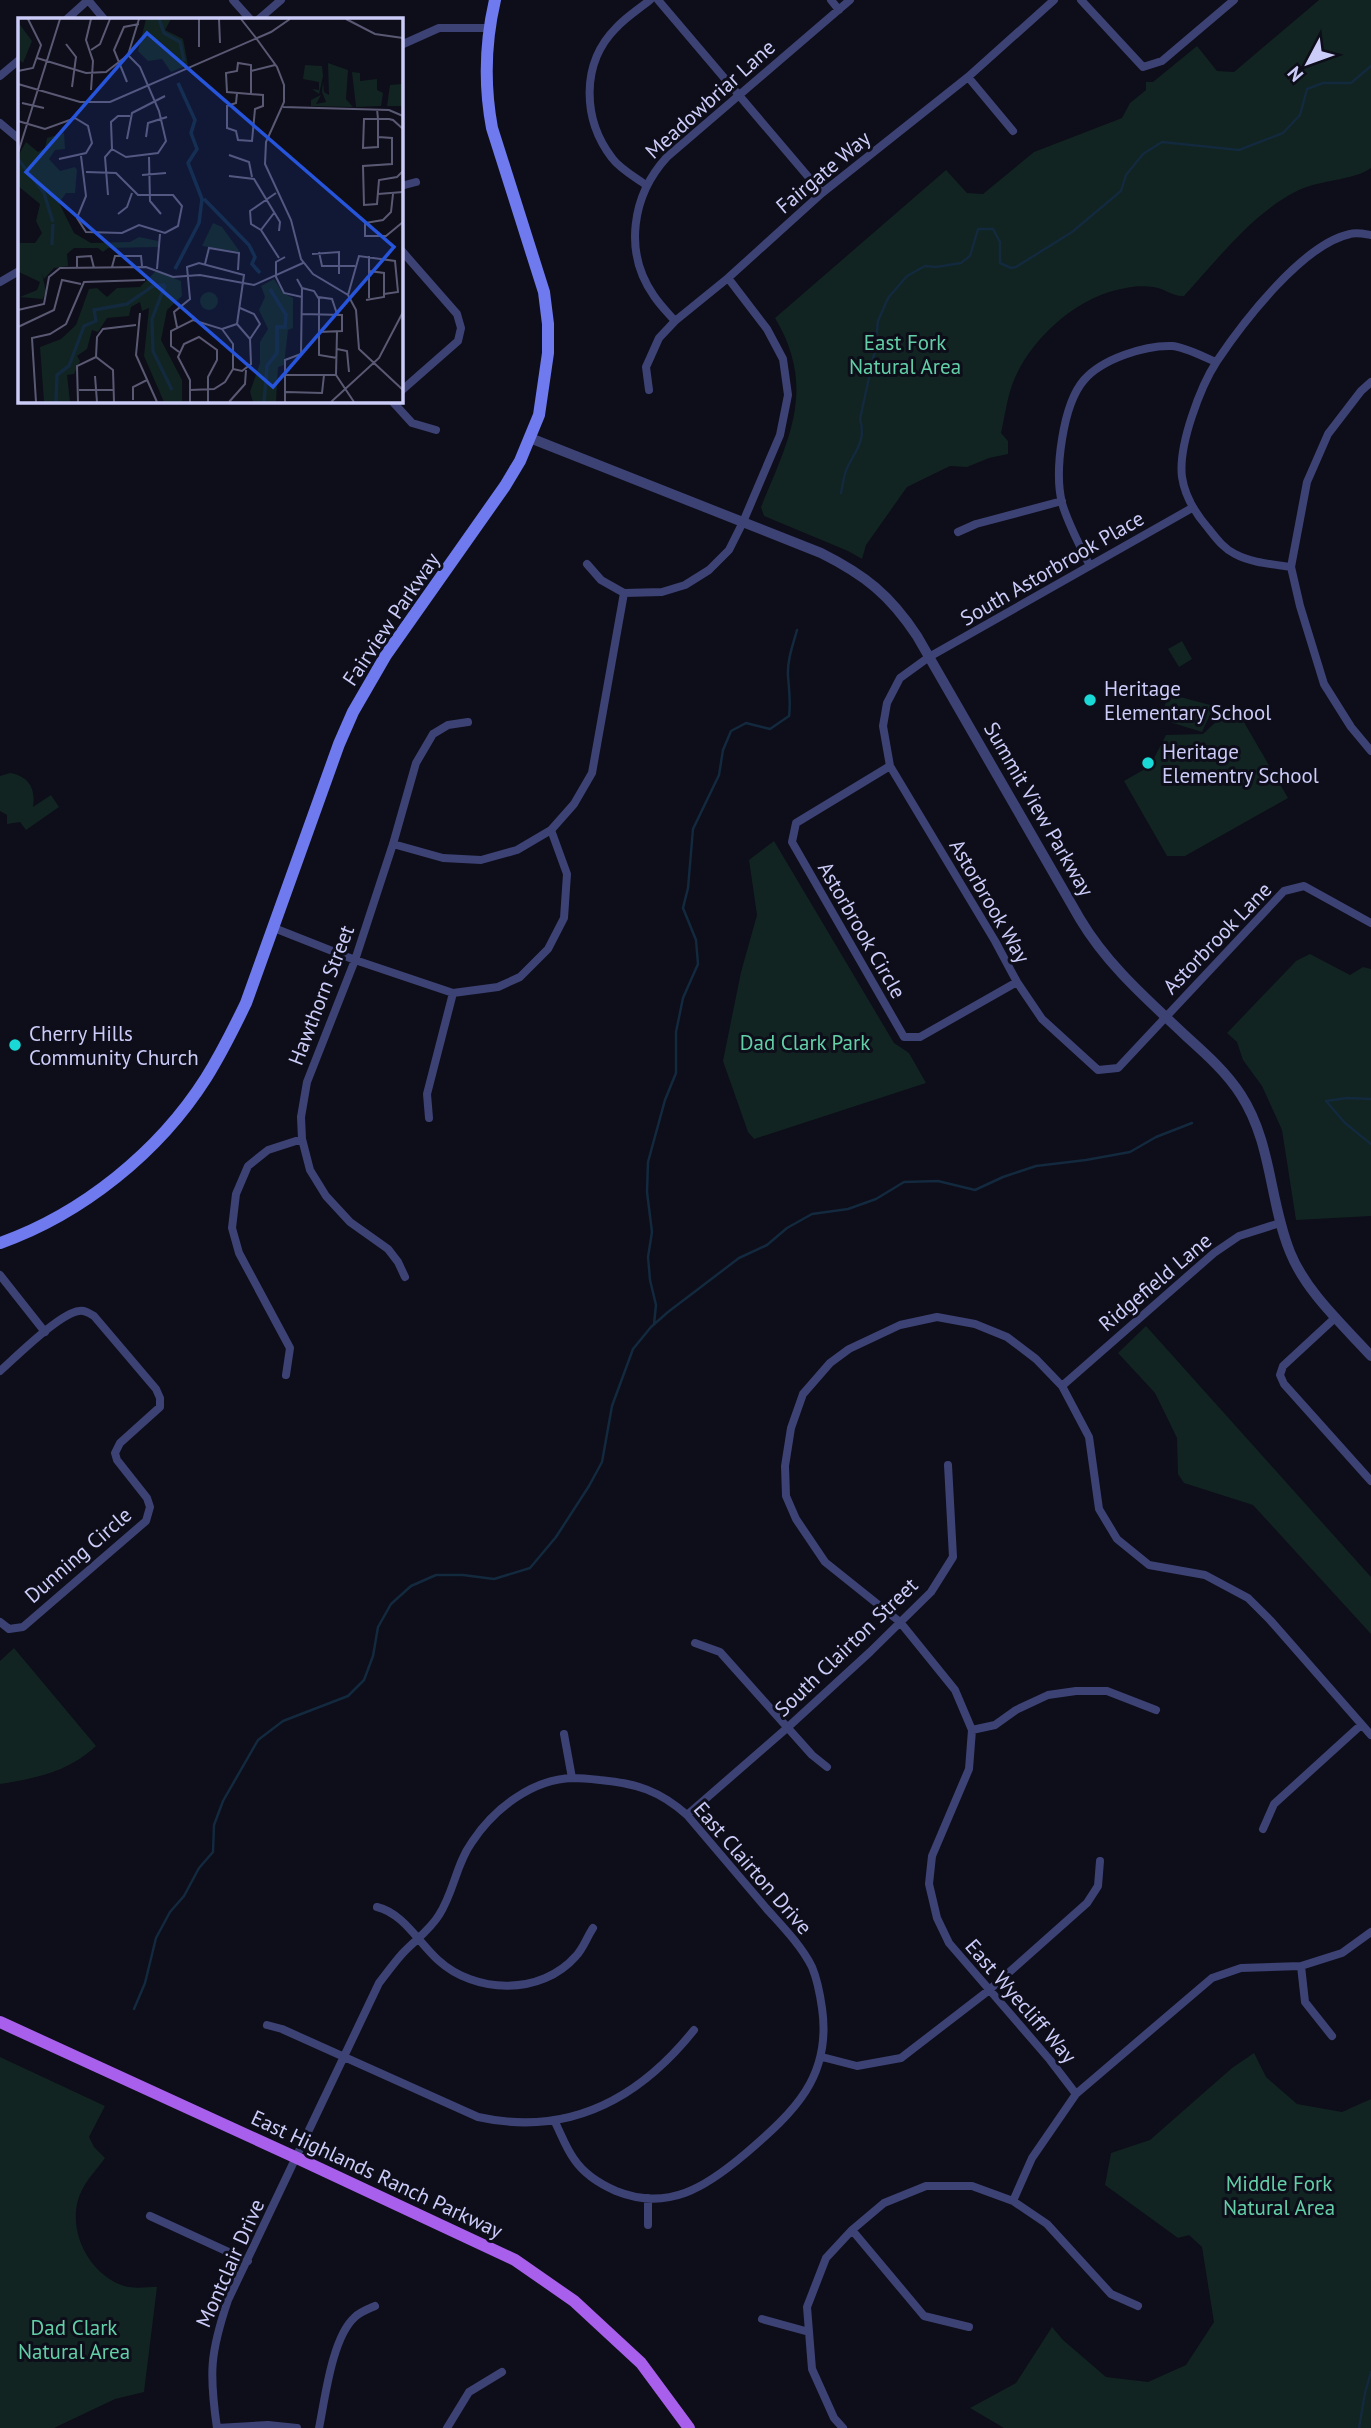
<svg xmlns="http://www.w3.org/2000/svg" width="1371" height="2428" viewBox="0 0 1371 2428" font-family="'PT Sans',sans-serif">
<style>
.green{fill:#112421}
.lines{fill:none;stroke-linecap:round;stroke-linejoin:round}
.stream{stroke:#12293e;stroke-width:2.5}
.minor{stroke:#3d4274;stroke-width:8}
.tertiary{stroke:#3d4274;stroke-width:10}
.secondary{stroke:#6e7aee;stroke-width:12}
.primary{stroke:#a860ec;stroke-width:12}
.poi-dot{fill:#19d8d5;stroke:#0e0d1a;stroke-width:2.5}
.labels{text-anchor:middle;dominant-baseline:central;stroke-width:6;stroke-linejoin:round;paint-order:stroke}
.street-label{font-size:21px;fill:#ccccf9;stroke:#0e0d1a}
.park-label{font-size:21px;fill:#62cfa7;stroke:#0e0d1a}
.poi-label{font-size:21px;fill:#ccccf9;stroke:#0e0d1a;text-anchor:start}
.inset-river{fill:none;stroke:#12293e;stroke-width:3.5}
.inset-road{fill:none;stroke:#5a5973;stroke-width:2}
.view{fill:#2654da;fill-opacity:0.15;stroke:#2654da;stroke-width:3.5}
.inset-edge{fill:none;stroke:#ccccf9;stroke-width:3.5}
</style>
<rect width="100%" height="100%" fill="#0e0d1a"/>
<path class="green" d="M 1319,0 L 1371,0 L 1371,168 C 1355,180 1320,180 1299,190 C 1253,212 1218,259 1184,296 C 1173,297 1164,288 1153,287 C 1145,286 1134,286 1126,288 C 1079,295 1032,337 1014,380 C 1007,397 1005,416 1001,433 L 1008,441 L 1008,454 L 989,458 L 967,467 L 950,466 L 907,487 L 866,545 L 862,559 L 848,551 L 764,516 L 761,507 C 789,439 817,388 775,318 L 946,170 L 967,193 L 983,194 L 1034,152 L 1122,118 L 1130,103 L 1146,90 L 1146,82 L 1153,82 L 1197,46 L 1217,71 L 1234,72 Z
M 1182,641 L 1192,659 L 1179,667 L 1168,649 Z
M 1169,694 L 1214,706 L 1202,732 L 1160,719 Z
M 1234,705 L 1288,798 L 1185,856 L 1167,856 L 1124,781 L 1150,766 L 1166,735 L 1203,734 Z
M 10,773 C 29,776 36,789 33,807 L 51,795 L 59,807 L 26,830 L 20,822 L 7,824 L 7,815 L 0,811 L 0,776 Z
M 774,841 L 894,1043 L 909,1053 L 926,1083 L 754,1139 L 748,1132 L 723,1061 L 741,972 L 757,915 L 749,860 Z
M 1310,954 L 1350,975 L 1363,967 L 1371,969 L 1371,1216 L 1296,1220 L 1282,1130 L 1262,1086 L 1243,1060 L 1237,1042 L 1227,1033 L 1296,961 Z
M 1146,1326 L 1371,1577 L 1371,1634 L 1253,1505 L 1184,1483 L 1178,1474 L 1177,1438 L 1155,1393 L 1118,1353 Z
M 14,1648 L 96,1746 C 68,1772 37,1778 0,1784 L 0,1661 Z
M 1254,2053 L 1266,2077 L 1297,2104 L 1342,2112 L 1371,2099 L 1371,2428 L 1004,2428 L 970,2408 L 1016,2383 L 1052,2327 L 1063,2340 L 1106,2377 L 1148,2382 L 1186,2365 L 1214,2322 L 1202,2247 L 1189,2235 L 1178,2238 L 1105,2185 L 1111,2153 L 1150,2140 L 1232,2068 Z
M 0,2057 L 105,2106 L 89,2137 L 94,2147 L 105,2158 C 98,2168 89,2177 83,2188 C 63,2224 87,2274 124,2286 C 133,2289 147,2287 157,2287 L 144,2392 L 115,2399 L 54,2428 L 0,2428 Z"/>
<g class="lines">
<path class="stream" d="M 841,493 C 843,484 844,473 848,466 C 857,449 866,439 860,419 L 875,350 L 878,321 L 888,298 L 907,276 L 925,266 L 936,267 L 961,263 L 970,256 L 978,229 L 993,229 L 1000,242 L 1000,263 L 1011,268 L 1016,267 L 1072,232 L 1121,191 L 1126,175 L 1143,154 L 1162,142 L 1239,150 L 1283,133 L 1300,115 L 1307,89 L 1323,83 L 1351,83 L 1371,66
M 1326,1101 L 1345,1123 L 1371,1144
M 1326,1101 L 1347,1098 L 1371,1099
M 654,1324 L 656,1305 L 650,1280 L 648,1257 L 652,1232 L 647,1192 L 648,1162 L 665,1100 L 676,1073 L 676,1032 L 683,998 L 698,964 L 696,940 L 683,908 L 688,888 L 693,829 L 719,775 L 723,750 L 731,731 L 746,723 L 770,729 L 789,716 C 791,702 789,690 788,676 C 787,660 793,645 797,630
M 134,2009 L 145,1983 L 156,1938 L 170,1912 L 184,1896 L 199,1868 L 213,1852 L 214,1825 L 223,1801 L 258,1740 L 283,1721 L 348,1696 L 364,1680 L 373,1656 L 378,1627 L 391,1604 L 411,1586 L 436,1575 L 463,1575 L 494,1579 L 530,1568 L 556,1537 L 589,1486 L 602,1462 L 612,1406 L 633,1349 L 651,1327 L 668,1312 L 739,1258 L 767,1245 L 787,1228 L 812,1214 L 848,1209 L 876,1199 L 904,1182 L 938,1181 L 975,1190 L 1003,1177 L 1036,1166 L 1086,1160 L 1130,1152 L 1156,1137 L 1192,1123
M 1359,2428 L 1365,2393 L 1371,2372"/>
<path class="minor" d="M 233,0 L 250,19
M 658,0 L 822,193
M 831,0 L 839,10
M 1081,0 L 1143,67 L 1162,61 L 1234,0
M 67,19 L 88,0 L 104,19
M 259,19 L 281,0
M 401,45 L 439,28 L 489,28
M 0,76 L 19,60
M 968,77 L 1013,131
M 0,123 L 19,139
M 646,185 C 635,177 620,169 612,158 C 582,119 581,63 616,28 C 626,17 639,9 650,0
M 401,186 L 416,182
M 401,250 L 457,314 L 461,328 L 458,341 L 401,391
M 0,282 L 19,271
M 675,321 C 668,313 660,305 654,296 C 623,252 632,195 667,157 L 850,0
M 1371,382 L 1361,391 L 1328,434 L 1307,482 L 1291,567 L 1300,606 L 1324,684 L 1351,727 L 1371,751
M 649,390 L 646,367 L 659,338 L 675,321 L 728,278 L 822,193 L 968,77 L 1054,0
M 392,401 L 412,423 L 436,430
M 1192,508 L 929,657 L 900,678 L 887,703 L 883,726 L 890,766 L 995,941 L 1017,982 L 1042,1019 L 1098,1070 L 1118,1068 L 1284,891 L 1304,886 L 1371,923
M 958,532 L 976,524 L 1062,501
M 587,564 L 601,580 L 624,593 L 662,592 L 685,585 L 709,570 L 729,550 L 743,522 L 780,435 L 788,395 L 783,359 L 767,329 L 728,278
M 1090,566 C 1080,546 1068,524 1062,503 C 1054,471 1063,404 1084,380 C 1102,359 1145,345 1172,346 C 1186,347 1203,357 1216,362
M 1291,567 C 1272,564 1252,563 1235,554 C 1223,548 1216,538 1208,528 C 1195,513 1185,497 1182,477 C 1178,446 1200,387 1217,361 C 1243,322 1303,244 1350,234 C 1356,232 1365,234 1371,235
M 890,766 L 796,823 L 792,842 L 904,1037 L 920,1037 L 1017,982
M 393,844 L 443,858 L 481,860 L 517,850 L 551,830 L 574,804 L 592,773 L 624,593
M 274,928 L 355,960 L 453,993 L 498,987 L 520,977 L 548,949 L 564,918 L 567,874 L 551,830
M 429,1118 L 427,1094 L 453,993
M 0,1275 L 45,1332
M 405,1277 L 398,1262 L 388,1249 L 350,1222 L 326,1196 L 310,1170 L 302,1139 L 301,1117 L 307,1082 L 355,960 L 393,844 L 416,763 L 433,734 L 448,725 L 468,722
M 1336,1317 L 1283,1366 L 1280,1375 L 1284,1384 L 1371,1481
M 0,1371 C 16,1357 60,1313 79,1311 C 85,1310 89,1313 94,1316 L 156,1389 L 160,1398 L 160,1407 L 120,1443 L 115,1453 L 117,1460 L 147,1498 L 150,1507 L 146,1521 L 23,1627 L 9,1629 L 0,1622
M 286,1375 L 290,1348 L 239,1253 L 232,1228 L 236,1194 L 248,1166 L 268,1150 L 302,1139
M 1062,1386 L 1214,1253 L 1239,1236 L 1280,1223
M 695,1643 L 720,1652 L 812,1755 L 827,1767
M 972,1730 L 995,1725 L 1016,1710 L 1048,1695 L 1076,1691 L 1107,1691 L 1156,1710
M 564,1734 L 572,1778
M 687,1815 L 787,1728 L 870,1652 L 931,1592 L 953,1557 L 948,1465
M 1263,1829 L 1274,1804 L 1361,1725
M 377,1907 C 403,1913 419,1943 438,1960 C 475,1994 541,1996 576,1956 C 583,1949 587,1937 593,1928
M 1301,1966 L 1305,2002 L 1332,2036
M 267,2025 L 282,2029 L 478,2117 C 568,2137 638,2100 694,2030
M 822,2057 L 857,2066 L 901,2058 L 988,1991 L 1087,1903 L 1098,1886 L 1100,1861
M 1076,2094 L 1050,2060 L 949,1943 L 937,1918 L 929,1884 L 932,1856 L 969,1769 L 972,1730 L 955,1690 L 900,1622 L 825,1562 L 796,1519 L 786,1496 L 785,1466 L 791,1428 L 803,1394 L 830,1363 L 849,1349 L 900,1325 L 937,1317 L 975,1324 L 1007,1337 L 1036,1359 L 1062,1386 L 1089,1437 L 1099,1509 L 1117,1539 L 1149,1565 L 1205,1575 L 1248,1598 L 1270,1620 L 1371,1735
M 648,2198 L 648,2225
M 1013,2201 L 1032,2158 L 1076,2094 L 1212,1978 L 1241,1968 L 1301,1966 L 1342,1953 L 1371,1932
M 150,2216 L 248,2261
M 852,2230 L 924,2316 L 969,2327
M 762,2319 L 809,2332
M 297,2428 L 268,2425 L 217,2428 C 209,2373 210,2353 228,2300 L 379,1983 C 386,1974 394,1963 402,1954 C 414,1941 430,1930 439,1915 C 454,1892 456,1864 472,1842 C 494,1809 532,1779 573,1778 C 582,1778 591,1779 600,1780 C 636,1783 660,1791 687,1815 C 713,1846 740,1877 766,1908 C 782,1926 801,1945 812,1967 C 817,1979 820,1994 822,2008 C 832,2077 794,2112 745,2154 C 706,2187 668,2212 616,2191 C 600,2184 584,2174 574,2159 C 566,2148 561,2134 555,2122
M 319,2428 C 325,2399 332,2337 355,2317 C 360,2312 368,2309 375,2306
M 447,2428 L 469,2392 L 502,2372
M 843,2428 L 834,2418 L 812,2369 L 807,2307 L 826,2258 L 852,2230 L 884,2203 L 926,2186 L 972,2186 L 1013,2201 L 1047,2224 L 1111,2294 L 1138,2306"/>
<path class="tertiary" d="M 530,438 L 821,553 C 865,575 890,595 917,636 L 1080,919 C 1108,966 1148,1000 1187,1037 C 1207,1055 1227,1073 1241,1095 C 1272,1143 1269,1200 1290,1252 C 1306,1292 1343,1325 1371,1356"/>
<path class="secondary" d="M 0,1243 C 82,1214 159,1152 206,1078 C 221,1054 234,1028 246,1003 L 339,744 L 353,712 L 386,655 L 505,486 L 520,461 L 539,415 L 548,353 L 548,324 L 544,292 L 492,128 C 484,85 485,43 495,0"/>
<path class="primary" d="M 0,2022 L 297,2158 L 515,2260 L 574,2301 L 641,2363 L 689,2428"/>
</g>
<g class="poi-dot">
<circle cx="1090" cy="700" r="7"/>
<circle cx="1148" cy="763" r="7"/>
<circle cx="15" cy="1045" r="7"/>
</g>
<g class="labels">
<g class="street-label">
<text transform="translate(710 99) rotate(-42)">Meadowbriar Lane</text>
<text transform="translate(823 172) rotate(-40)">Fairgate Way</text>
<text transform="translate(1052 568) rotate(-30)">South Astorbrook Place</text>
<text transform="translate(391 619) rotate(-56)">Fairview Parkway</text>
<text transform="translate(1039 809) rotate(60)">Summit View Parkway</text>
<text transform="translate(990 901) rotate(60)">Astorbrook Way</text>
<text transform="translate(862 930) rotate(60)">Astorbrook Circle</text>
<text transform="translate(1217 938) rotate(-46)">Astorbrook Lane</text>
<text transform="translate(321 995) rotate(-69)">Hawthorn Street</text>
<text transform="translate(1155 1282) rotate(-40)">Ridgefield Lane</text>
<text transform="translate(78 1555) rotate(-41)">Dunning Circle</text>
<text transform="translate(846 1647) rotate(-44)">South Clairton Street</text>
<text transform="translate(753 1868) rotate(49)">East Clairton Drive</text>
<text transform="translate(1021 2001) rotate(49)">East Wyecliff Way</text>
<text transform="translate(377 2174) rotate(25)">East Highlands Ranch Parkway</text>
<text transform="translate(230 2263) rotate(-66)">Montclair Drive</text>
</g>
<g class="park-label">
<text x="905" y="342">East Fork<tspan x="905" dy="24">Natural Area</tspan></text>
<text x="805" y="1042">Dad Clark Park</text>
<text x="1279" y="2183">Middle Fork<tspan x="1279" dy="24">Natural Area</tspan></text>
<text x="74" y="2327">Dad Clark<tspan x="74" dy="24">Natural Area</tspan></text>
</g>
<g class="poi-label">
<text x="1104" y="688">Heritage<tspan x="1104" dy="24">Elementary School</tspan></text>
<text x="1162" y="751">Heritage<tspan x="1162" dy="24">Elementry School</tspan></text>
<text x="29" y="1033">Cherry Hills<tspan x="29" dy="24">Community Church</tspan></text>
</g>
</g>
<g transform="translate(18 18)">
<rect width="385" height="385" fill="#0e0d1a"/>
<path d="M 128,1 L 153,1 L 147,12 L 165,21 L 170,47 L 153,54 L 144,41 L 130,43 L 120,33 ZM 0,4 L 14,23 L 5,45 L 0,41 ZM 310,45 L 330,52 L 328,81 L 335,89 L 293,88 L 293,82 L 303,77 L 298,86 L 308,84 L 304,74 L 305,63 L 306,74 L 311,77 ZM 287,47 L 304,48 L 305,58 L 301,76 L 294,71 L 301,72 L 301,64 L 285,61 ZM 334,54 L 342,55 L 342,63 L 359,61 L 359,72 L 365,75 L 363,88 L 338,89 ZM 384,66 L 385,88 L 369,88 L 372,67 ZM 46,115 L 47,131 L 37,132 L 31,141 L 42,153 L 57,149 L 59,152 L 57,175 L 48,175 L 41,185 L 56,215 L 73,225 L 112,224 L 121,219 L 140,223 L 140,229 L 90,230 L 85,234 L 80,230 L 56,230 L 49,236 L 50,248 L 36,250 L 26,261 L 24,255 L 28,274 L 22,286 L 24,281 L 2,279 L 19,272 L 22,264 L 1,254 L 0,225 L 17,225 L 24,215 L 18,203 L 22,186 L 0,168 L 0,138 L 8,124 L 20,134 L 27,130 L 29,120 ZM 195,205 L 204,209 L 222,234 L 184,228 ZM 138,253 L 163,263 L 164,278 L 149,292 L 143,322 L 164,362 L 164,384 L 146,384 L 126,338 L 131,290 L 124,293 L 122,284 L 113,289 L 111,298 L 89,300 L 80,314 L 74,312 L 69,331 L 59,338 L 62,343 L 56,356 L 49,357 L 52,384 L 26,384 L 22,329 L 43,321 L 58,307 L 71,271 L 79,270 L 89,279 L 99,270 L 122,269 ZM 256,261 L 265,275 L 275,280 L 275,310 L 270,312 L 266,347 L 260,349 L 258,384 L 235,384 L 232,374 L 242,345 L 242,324 L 250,311 L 241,292 L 247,279 L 243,268 ZM182 283a9 9 0 1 1 18 0a9 9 0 1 1-18 0Z" fill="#112421"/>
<path class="inset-river" d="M 141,1 L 146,15 L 162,24 L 166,43M 0,141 L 26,175 L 35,204M 186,181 L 231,227 L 237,239 L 234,246 L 242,255M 34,227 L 35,206M 157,251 L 181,205 L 184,181 L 170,145 L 179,131 L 173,115 L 177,102 L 160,65M 147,267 L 134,301 L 135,333 L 154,372M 38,384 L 39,357 L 51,348 L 66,308 L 78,303 L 76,292 L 109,286 L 135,268 L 147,267M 246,384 L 249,348 L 259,335 L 259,309 L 267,309 L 268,297 L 252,271"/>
<path class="inset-road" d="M 181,1 L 181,29M 201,1 L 202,25M 223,1 L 238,20M 328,1 L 357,16 L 385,20M 238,20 L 259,49 L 266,67 L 266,84 L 248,124 L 247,146 L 273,202 L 283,241 L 295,256 L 330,277 L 338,292 L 341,331 L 385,372M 48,26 L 58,39 L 54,69M 73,32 L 82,26 L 92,1M 110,37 L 122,49 L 141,93 L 148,123 L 140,135 L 108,139 L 94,131 L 93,104 L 100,98 L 112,98M 19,40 L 68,55 L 88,54 L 110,37 L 121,1M 0,53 L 15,50 L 23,27 L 10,1M 233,53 L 257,47M 109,64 L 96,32 L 106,9 L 121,6M 0,66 L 62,84 L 92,84 L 253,14 L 272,1M 73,72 L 75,43 L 68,22 L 73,1M 219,75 L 218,85 L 209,88 L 209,110 L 218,113 L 220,122 L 234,123 L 237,91 L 245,88 L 245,77 L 209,74 L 208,55 L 219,53 L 220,45 L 233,47 L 233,75M 4,85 L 26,90M 265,89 L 371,92 L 385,98M 359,91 L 360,101 L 360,129 L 345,130 L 346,101 L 371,101 L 375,102 L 385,111M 0,103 L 27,111 L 57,100 L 70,108 L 74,125 L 68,135 L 41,141M 128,119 L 130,105 L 149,99M 360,119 L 374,120 L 374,146 L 345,148 L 346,187 L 359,186 L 361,162 L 379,159 L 385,153M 109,121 L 114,95 L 147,78M 0,135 L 42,1M 211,137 L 231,144 L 234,159M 63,138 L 68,178 L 59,200 L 68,214 L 104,215 L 121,207 L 147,215 L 160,208 L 164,188 L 155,177 L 120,177 L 98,155 L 68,154M 131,139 L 132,183 L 143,196M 124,157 L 148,155M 211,158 L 236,161 L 262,204 L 261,213M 360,176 L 385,174M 375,176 L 373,194 L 365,202 L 347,205 L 347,218 L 368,218 L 385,204M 90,177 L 87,139 L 94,131M 256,195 L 243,212 L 261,240M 100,196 L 109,189 L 114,175M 243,212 L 233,206 L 232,193 L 258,175M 301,234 L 304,248 L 337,248M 294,236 L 321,234 L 321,256M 351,238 L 351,280M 267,239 L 258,244 L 258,259 L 266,275 L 284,279M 187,246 L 191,230 L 221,235 L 220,252M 94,249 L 97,238 L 123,238 L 124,248M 59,250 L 59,239 L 73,238 L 76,250M 139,251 L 142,216M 284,270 L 296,273 L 301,281 L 301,337 L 319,340M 330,277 L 341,238 L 377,243 L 380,274 L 366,276M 300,279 L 314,281 L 319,296M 348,282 L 366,279 L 366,255 L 351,253M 222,290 L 236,296 L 242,306 L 232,321M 0,292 L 26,286 L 31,259 L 42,250 L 128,249 L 155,259 L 182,257 L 236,267 L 285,245M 122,295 L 118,337 L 139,384M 284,296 L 324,297 L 324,313 L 301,314M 0,309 L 36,292 L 44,262 L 63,266M 159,309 L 156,294 L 172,281 L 169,249 L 181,245 L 226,257 L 219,306M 204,311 L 219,306 L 232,321 L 233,346 L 224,353 L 215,351M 319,314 L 318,357 L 336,384M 319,331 L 329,333 L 331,354M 161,334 L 153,328 L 153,313 L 175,302 L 204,311 L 215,326 L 215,351 L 207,364 L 196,371 L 172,372M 78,339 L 79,319 L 85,311 L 118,307M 267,357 L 318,357M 77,358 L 79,384M 61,372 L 96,372M 268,374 L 304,375 L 306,357M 115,382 L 115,369 L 129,362M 18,384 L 14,320 L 32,316 L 48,306 L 66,264 L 127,262M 60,384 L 59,348 L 78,339 L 95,352 L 96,384M 172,384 L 172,362 L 160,339 L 166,326 L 181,319 L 199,332 L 199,342 L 190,359 L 190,384M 211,384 L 227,366 L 228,352M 267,384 L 267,342 L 283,336 L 284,270 L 279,261M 313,384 L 361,340 L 385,294"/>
<path class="view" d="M 129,15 L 376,229 L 255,369 L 8,154 Z"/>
<rect width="385" height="385" class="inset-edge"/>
</g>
<g transform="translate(1308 63) rotate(229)" stroke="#0e0d1a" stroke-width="5" paint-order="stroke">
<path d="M0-5L12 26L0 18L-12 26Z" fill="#ccccf9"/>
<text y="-10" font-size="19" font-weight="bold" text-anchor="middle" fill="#ccccf9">N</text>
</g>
</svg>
